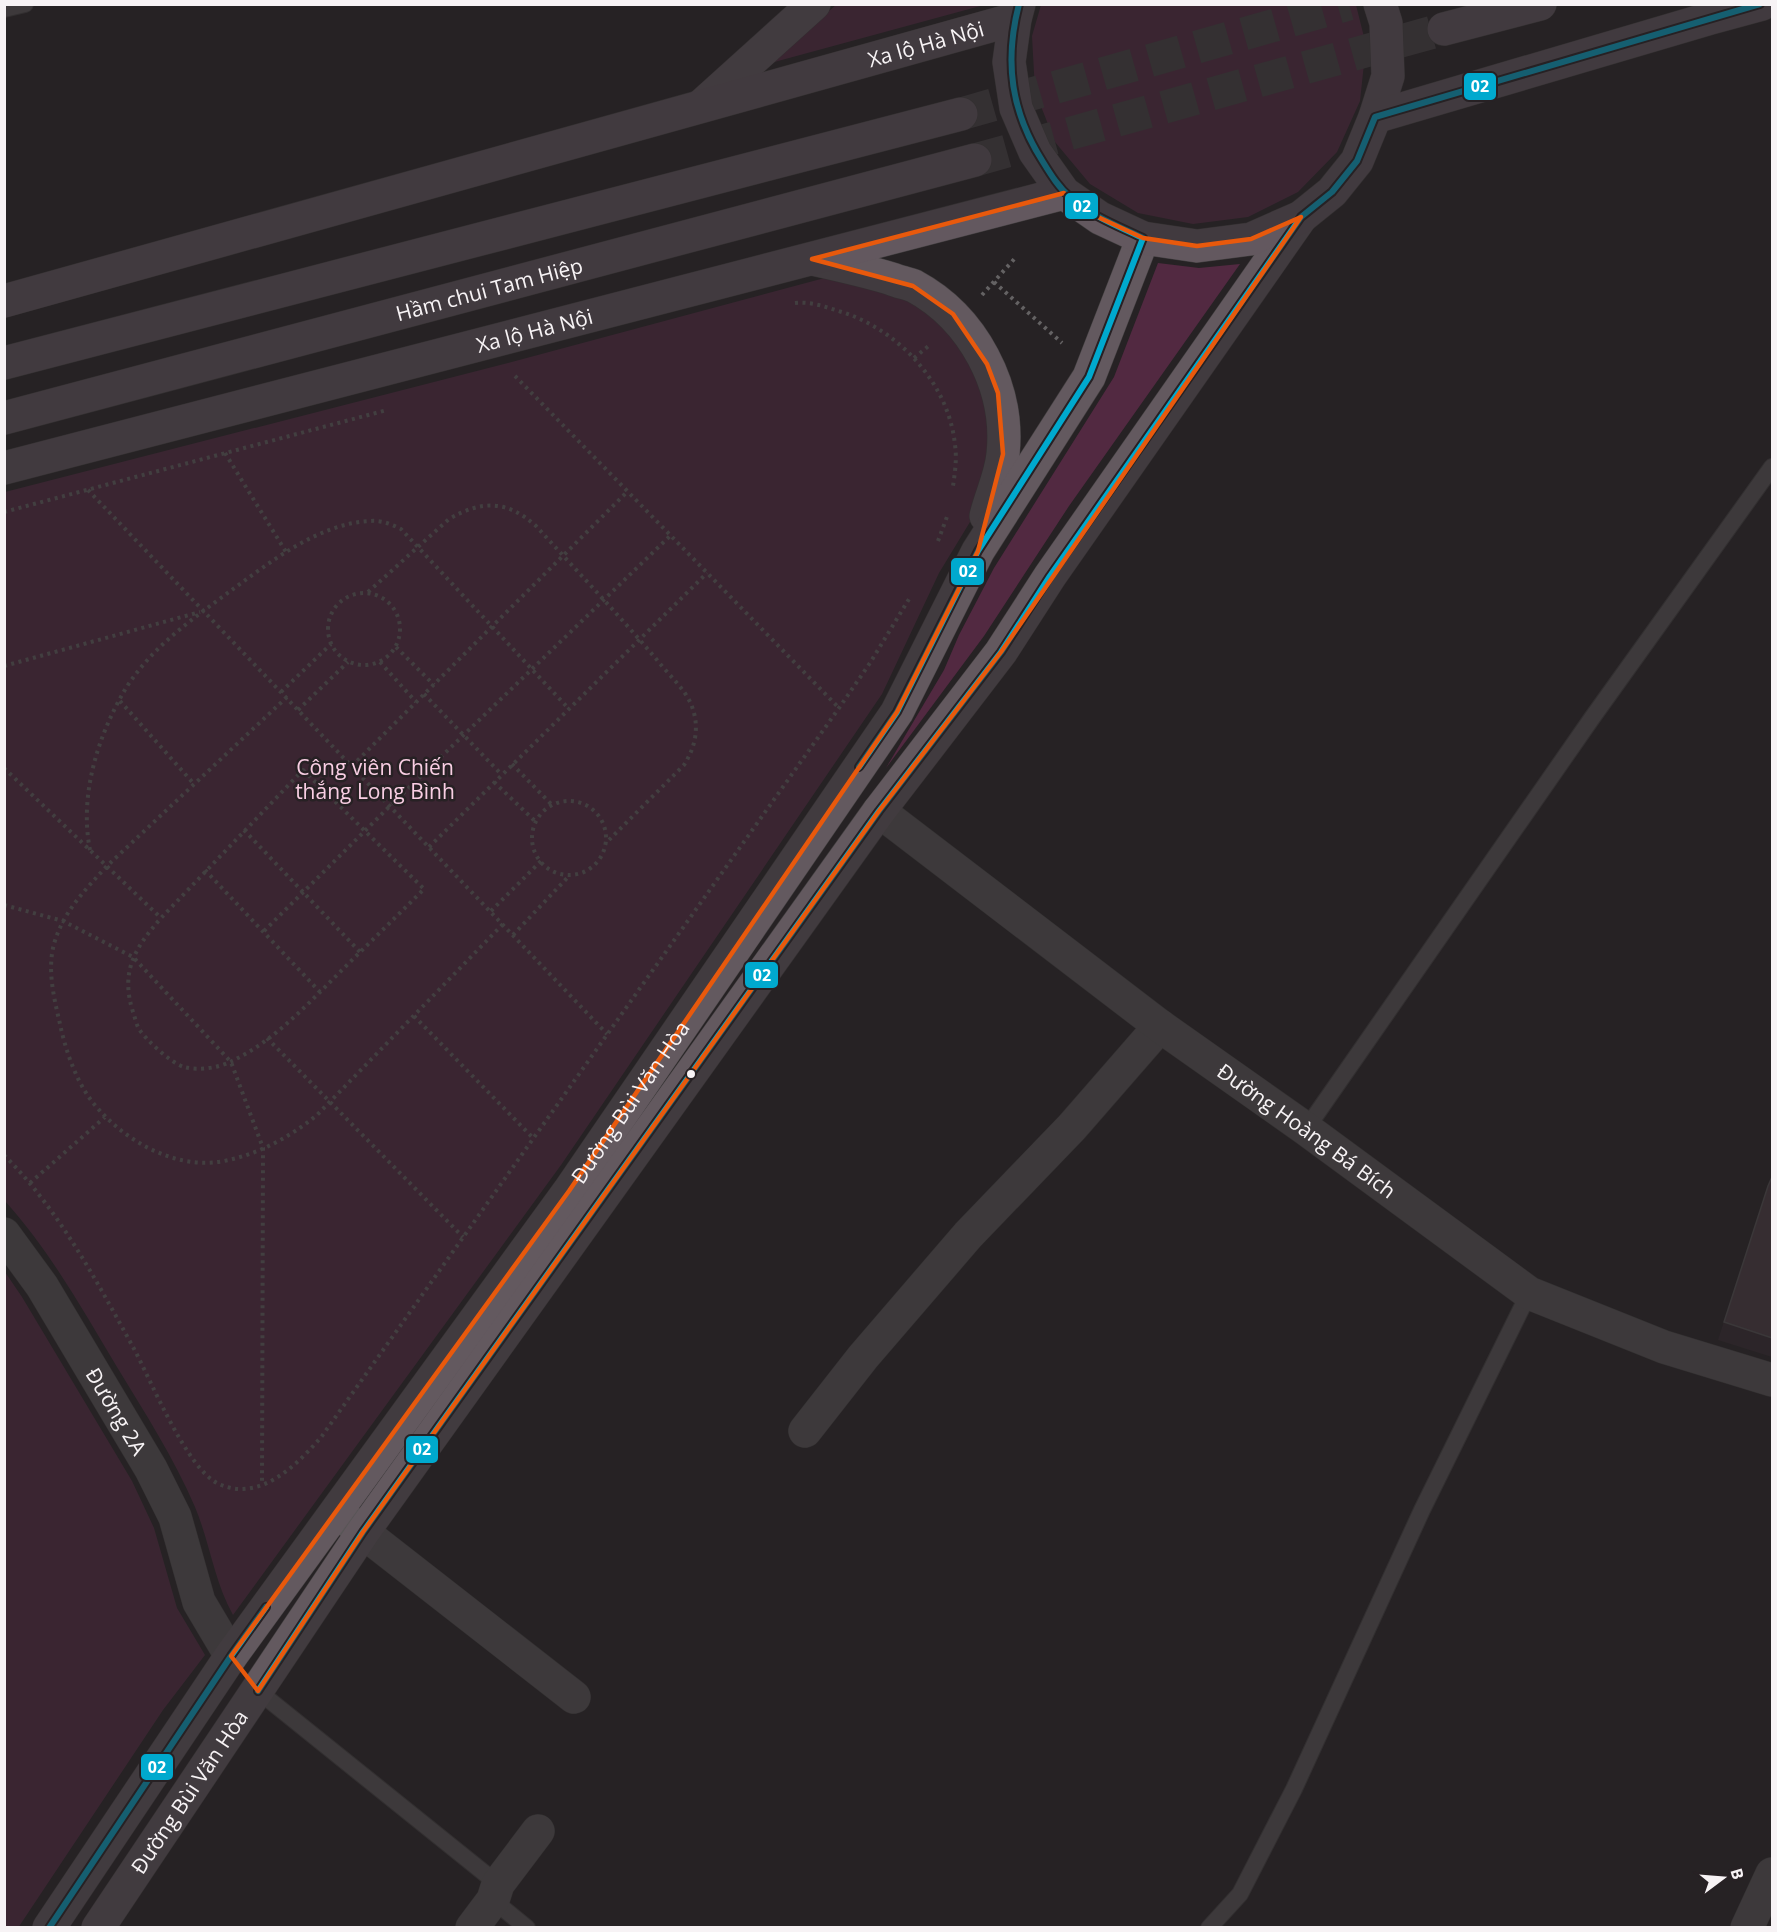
<svg xmlns="http://www.w3.org/2000/svg" width="1777" height="1932" viewBox="0 0 1777 1932" font-family="'Open Sans',sans-serif">
<style>
.built{fill:#34292f}
.green{fill:#522941}
.building{fill:#493b42;stroke:#545152;stroke-width:1.5}
.lines{fill:none;stroke-linecap:round;stroke-linejoin:round}
.trunk-tunnel{stroke:#454143;stroke-width:33;stroke-dasharray:33 16;stroke-linecap:butt}
.service-casing{stroke:#413e3f;stroke-width:18}
.minor-casing{stroke:#413e3f;stroke-width:34}
.tertiary-casing{stroke:#413e3f;stroke-width:34}
.primary-casing{stroke:#413e3f;stroke-width:34}
.trunk-casing{stroke:#413e3f;stroke-width:34}
.path{stroke:#646263;stroke-width:4;stroke-dasharray:3 4.5;stroke-linecap:butt}
.service{stroke:#595657;stroke-width:16}
.minor{stroke:#595657;stroke-width:33}
.tertiary{stroke:#595657;stroke-width:33}
.primary{stroke:#63595f;stroke-width:33}
.trunk{stroke:#63585f;stroke-width:33}
.bus-1-casing{stroke:#272124;stroke-width:10}
.bus-1{stroke:#00a9ce;stroke-width:6}
.marked{fill:none;stroke:#e8590c;stroke-width:4.5;stroke-linejoin:round}
.bus-dot{fill:#f7f3f5;stroke:#272124;stroke-width:2}
.labels{text-anchor:middle;dominant-baseline:central;stroke-width:5;stroke-linejoin:round;paint-order:stroke}
.street-label{font-size:21px;fill:#f7f3f5;stroke:#272124}
.park-label{font-size:21px;fill:#f9cee3;stroke:#272124}
.line-badge{stroke:#272124;stroke-width:2}
.badge-label{font-size:16px;text-anchor:middle;font-weight:bold;fill:#fff}
</style>
<rect width="100%" height="100%" fill="#262224"/>
<path class="built" d="M 1772,1177 L 1772,1357 L 1718,1340 L 1768,1186 Z"/>
<path class="green" d="M 836,5 L 984,5 L 767,64 Z
M 1041,5 L 1356,5 L 1366,45 L 1360,101 L 1337,152 L 1298,192 L 1248,217 L 1193,224 L 1138,213 L 1090,184 L 1055,142 L 1035,91 L 1032,36 Z
M 1158,263 L 1199,268 L 1240,264 L 1069,506 L 984,636 L 886,768 L 944,670 L 959,635 L 994,568 L 1114,377 Z
M 832,276 L 908,298 L 945,325 L 963,348 L 987,400 L 991,454 L 973,517 L 939,573 L 882,694 L 561,1165 L 233,1615 C 214,1581 210,1543 195,1507 C 174,1458 145,1413 117,1367 C 83,1310 50,1251 5,1201 L 5,492 L 504,364 Z
M 5,1272 L 22,1297 L 132,1481 L 154,1528 L 177,1608 L 205,1655 L 163,1710 L 18,1928 L 4,1927 Z"/>
<path class="building" d="M 1772,1177 L 1772,1338 L 1724,1322 L 1768,1186 Z"/>
<g class="lines">
<path class="trunk-tunnel" d="M 961,114 L 1349,4
M 975,160 L 1444,29"/>
<defs>
<path id="service" d="M 4,9 L 25,4
M 1306,1129 L 1592,718 L 1772,467
M 258,1691 L 498,1884
M 493,1900 L 527,1928
M 1209,1928 L 1240,1894 L 1294,1789 L 1422,1510 L 1529,1293"/>
<path id="minor" d="M 805,1431 L 863,1357 L 968,1235 L 1072,1127 L 1160,1026
M 341,1515 L 574,1697
M 472,1928 L 493,1900 L 498,1884 L 538,1831
M 1747,1928 L 1772,1874"/>
<g id="tertiary">
<path id="s1" d="M 879,811 L 1160,1026 L 1306,1129 L 1529,1293 L 1664,1347 L 1772,1380"/>
<path id="s2" d="M 4,1234 L 42,1286 L 151,1469 L 175,1517 L 199,1602 L 231,1656"/>
</g>
<g id="primary">
<path d="M 701,106 L 814,4"/>
<path d="M 812,259 C 839,265 866,271 892,279 C 899,282 907,283 914,286 C 973,318 1010,387 1003,454 C 1001,476 991,495 986,516"/>
<path id="s3" d="M 49,1928 L 231,1656 L 569,1191 L 897,712 L 978,551 L 1089,377 L 1143,238"/>
<path id="s4" d="M 98,1928 L 363,1532 L 879,811 L 1001,652 L 1050,576 L 1301,217"/>
</g>
<g id="trunk">
<path d="M 1019,4 L 1015,19 L 1009,62 L 1016,108 L 1035,152 L 1064,193 L 1100,218 L 1143,238 L 1197,246 L 1251,239 L 1301,217 L 1332,192 L 1357,161 L 1375,117 L 1388,76 L 1386,23 L 1380,4"/>
<path d="M 1444,29 L 1540,4"/>
<path d="M 1375,117 L 1711,18 L 1762,4"/>
<path id="s5" d="M 4,301 L 1015,19"/>
<path d="M 4,363 L 961,114"/>
<path id="s6" d="M 4,418 L 975,160"/>
<path id="s7" d="M 4,468 L 1064,193"/>
</g>
</defs>
<use href="#service" class="service-casing"/>
<use href="#minor" class="minor-casing"/>
<use href="#tertiary" class="tertiary-casing"/>
<use href="#primary" class="primary-casing"/>
<use href="#trunk" class="trunk-casing"/>
<path class="path" d="M 994,282 L 1062,343
M 982,295 L 1017,256
M 795,303 C 812,301 828,308 845,313 C 900,332 949,384 955,445 C 957,458 955,473 953,486
M 914,358 L 931,344
M 515,376 L 839,708
M 225,453 L 286,552
M 88,490 L 607,1034
M 4,512 L 387,410
M 938,541 L 948,514
M 368,592 L 449,519 C 482,500 507,500 536,526 C 576,570 618,614 657,660 C 668,674 684,688 691,704 C 700,726 696,746 684,765 L 605,844
M328 629a36 36 0 1 1 72 0a36 36 0 1 1-72 0Z
M 396,647 L 434,685
M 380,662 L 416,702
M 4,666 L 200,612
M 281,692 L 331,644
M 424,694 L 502,775
M 287,697 L 107,866 C 85,890 63,912 54,944 C 47,970 54,998 60,1024 C 65,1048 74,1075 88,1096 C 117,1137 173,1171 224,1161 C 259,1154 290,1137 317,1115 L 503,924
M 120,701 L 194,784
M 298,710 L 348,662
M 512,764 L 552,805
M 352,766 L 628,491
M 4,768 L 161,918
M 303,770 L 424,889 C 394,919 364,948 334,978 C 303,1009 272,1042 232,1061 C 219,1068 198,1071 184,1067 C 171,1063 146,1040 139,1029 C 136,1024 135,1017 133,1012 C 120,971 135,948 161,918 Z
M 494,782 L 536,822
M532 838a37 37 0 1 1 74 0a37 37 0 1 1-74 0Z
M 244,830 L 360,952
M 429,847 L 707,573
M 90,850 C 79,795 98,735 126,688 C 152,647 191,620 229,592 C 269,563 319,523 370,521 C 381,520 391,524 401,529 L 569,709
M 205,870 L 320,992
M 4,905 L 63,921 L 133,957 L 231,1062 L 263,1148 L 262,1484
M 491,911 L 541,861
M 264,931 L 390,806 L 671,535
M 513,935 L 569,876
M 414,1016 L 533,1138
M 267,1038 L 463,1237
M 4,1155 C 59,1210 96,1280 133,1347 C 151,1380 187,1470 219,1484 C 260,1503 298,1464 322,1436 L 839,708 L 870,663 L 909,599
M 30,1183 L 105,1117"/>
<use href="#service" class="service"/>
<use href="#minor" class="minor"/>
<use href="#tertiary" class="tertiary"/>
<use href="#primary" class="primary"/>
<use href="#trunk" class="trunk"/>
<defs>
<path id="bus-1" d="M 859,767 L 897,712 L 978,551 L 1089,377 L 1143,238 C 1118,226 1092,216 1071,198 C 1059,188 1051,175 1043,162 C 1011,112 1004,62 1019,4
M 258,1691 L 363,1532 L 879,811 L 1001,652 L 1050,576 L 1301,217 L 1332,192 L 1357,161 L 1375,117 L 1760,4
M 49,1928 L 231,1656 L 266,1607"/>
</defs>
<use href="#bus-1" class="bus-1-casing"/>
<use href="#bus-1" class="bus-1"/>
</g>
<path d="M0 0H1777V1932H0ZM 1064,193 L 1100,218 L 1143,238 L 1197,246 L 1251,239 L 1301,217 L 1001,652 L 879,811 L 363,1532 L 258,1691 L 231,1656 L 569,1191 L 897,712 L 978,551 L 1003,454 L 998,393 L 987,364 L 953,314 L 913,286 L 812,259 Z" fill="#262224" fill-opacity=".55" fill-rule="evenodd"/>
<path class="marked" d="M 1064,193 L 1100,218 L 1143,238 L 1197,246 L 1251,239 L 1301,217 L 1001,652 L 879,811 L 363,1532 L 258,1691 L 231,1656 L 569,1191 L 897,712 L 978,551 L 1003,454 L 998,393 L 987,364 L 953,314 L 913,286 L 812,259 Z"/>
<circle class="bus-dot" cx="691" cy="1074" r="5"/>
<g class="labels">
<g class="street-label">
<text stroke="none"><textPath href="#s5" startOffset="957">Xa lộ Hà Nội</textPath></text>
<text stroke="none"><textPath href="#s6" startOffset="502">Hầm chui Tam Hiệp</textPath></text>
<text stroke="none"><textPath href="#s7" startOffset="548">Xa lộ Hà Nội</textPath></text>
<text stroke="none"><textPath href="#s3" startOffset="1010">Đường Bùi Văn Hòa</textPath></text>
<text stroke="none"><textPath href="#s1" startOffset="534">Đường Hoàng Bá Bích</textPath></text>
<text stroke="none"><textPath href="#s2" startOffset="210">Đường 2A</textPath></text>
<text stroke="none"><textPath href="#s4" startOffset="164">Đường Bùi Văn Hòa</textPath></text>
</g>
<g class="park-label">
<text x="375" y="767">Công viên Chiến<tspan x="375" dy="24">thắng Long Bình</tspan></text>
</g>
</g>
<g class="line-badge">
<rect x="1463" y="72" width="34" height="29" rx="6" fill="#00a9ce"/>
<rect x="1064" y="192" width="35" height="28" rx="6" fill="#00a9ce"/>
<rect x="950" y="557" width="35" height="29" rx="6" fill="#00a9ce"/>
<rect x="744" y="961" width="35" height="28" rx="6" fill="#00a9ce"/>
<rect x="405" y="1435" width="34" height="29" rx="6" fill="#00a9ce"/>
<rect x="140" y="1753" width="34" height="28" rx="6" fill="#00a9ce"/>
</g>
<g class="badge-label">
<text x="1480" y="92">02</text>
<text x="1082" y="212">02</text>
<text x="968" y="577">02</text>
<text x="762" y="981">02</text>
<text x="422" y="1455">02</text>
<text x="157" y="1773">02</text>
</g>
<rect width="1777" height="1932" fill="none" stroke="#f7f3f5" stroke-width="12"/>
<g transform="translate(1723 1878) rotate(74)" stroke="#272124" stroke-width="4.5" paint-order="stroke">
<path d="M0-4.5L10 22L0 15L-10 22Z" fill="#f7f3f5"/>
<text y="-9" font-size="16" font-weight="bold" text-anchor="middle" fill="#f7f3f5">B</text>
</g>
</svg>
